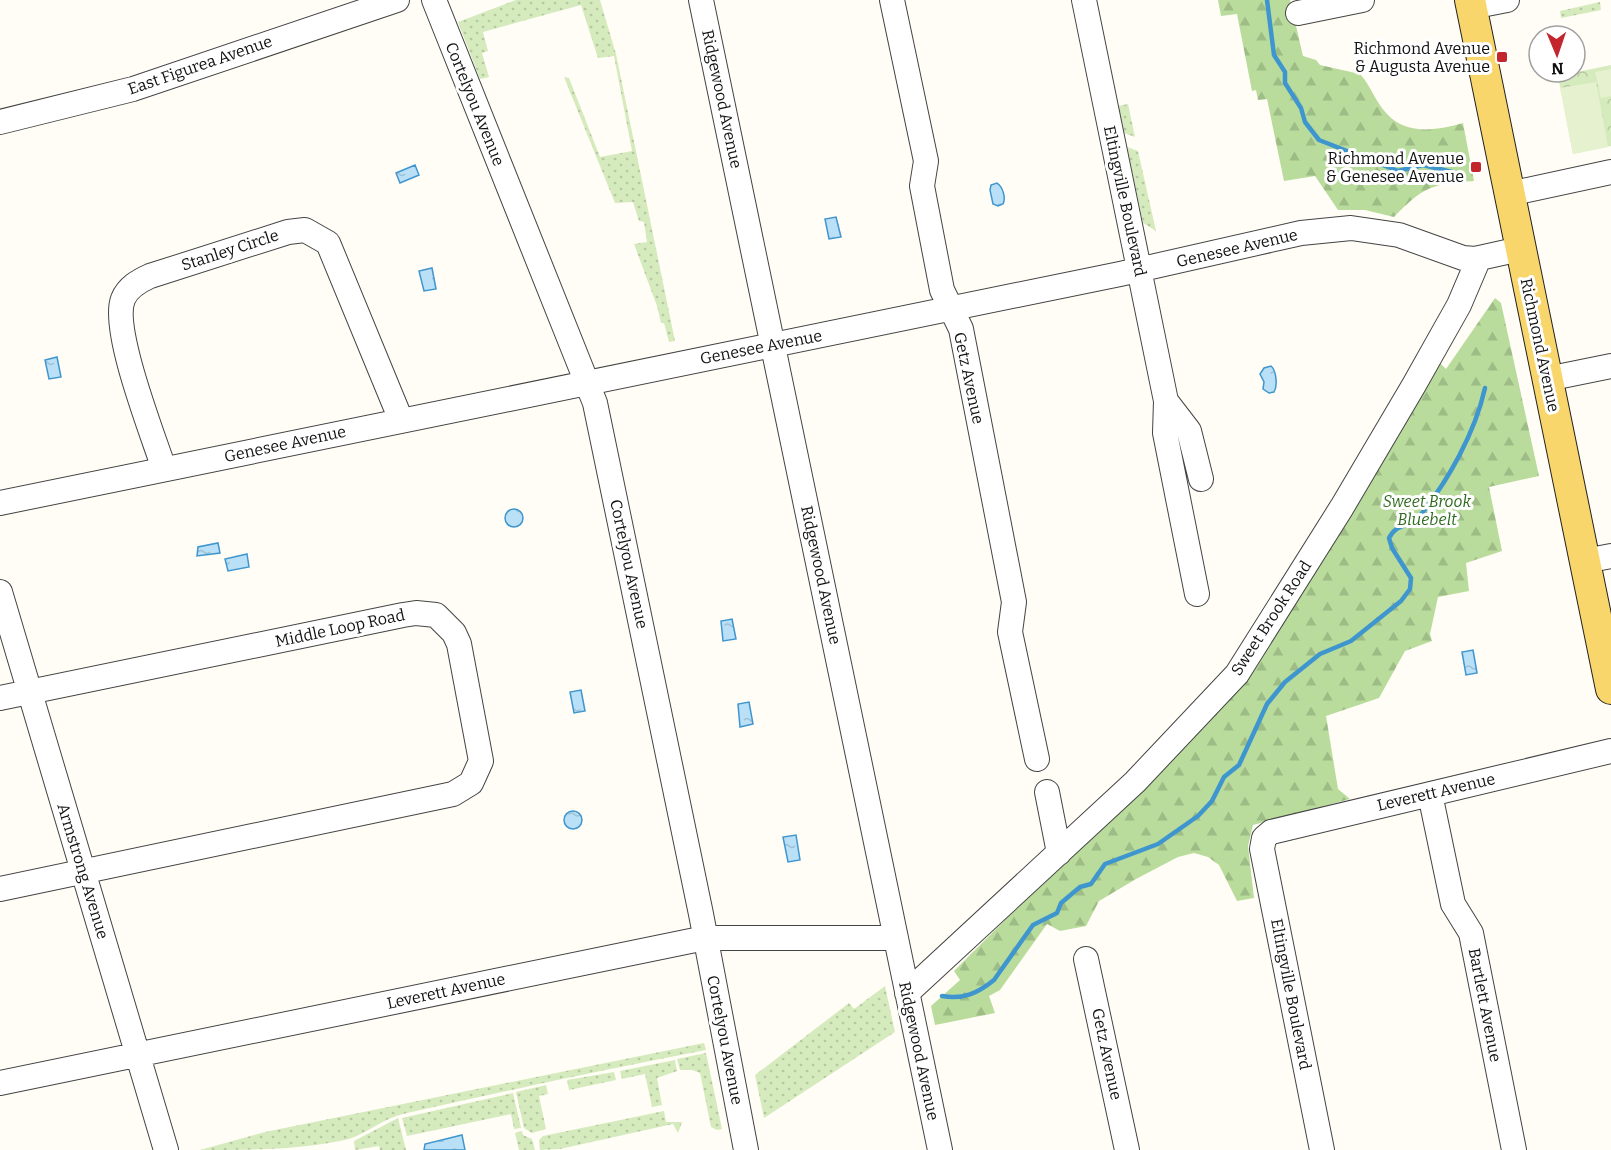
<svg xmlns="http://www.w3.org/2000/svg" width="1611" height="1150" viewBox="0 0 1611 1150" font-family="Bitter,serif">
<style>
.grass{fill:url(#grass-dots)}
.forest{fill:url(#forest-firs)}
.park{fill:url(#park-crowns)}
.pitch{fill:#e6f2cf}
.water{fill:url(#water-ripples);stroke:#3f96cf;stroke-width:1.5}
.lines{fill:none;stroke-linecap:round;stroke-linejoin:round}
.stream{stroke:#3f96cf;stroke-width:4.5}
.minor-casing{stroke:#444;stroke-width:26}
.major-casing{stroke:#222;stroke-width:32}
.minor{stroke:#fff;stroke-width:24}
.major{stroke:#f9d66b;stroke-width:30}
.poi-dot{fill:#c4262e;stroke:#fff;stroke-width:2}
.labels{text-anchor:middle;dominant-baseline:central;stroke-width:6;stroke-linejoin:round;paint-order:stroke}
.poi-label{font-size:16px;fill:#111;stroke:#fff;text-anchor:end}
.street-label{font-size:16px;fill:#111;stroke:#fff}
.park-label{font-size:16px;font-style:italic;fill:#2f6b1f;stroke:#fff}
</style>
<defs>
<pattern id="grass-dots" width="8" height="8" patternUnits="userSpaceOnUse" patternTransform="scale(1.5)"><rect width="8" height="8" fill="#d5ebbd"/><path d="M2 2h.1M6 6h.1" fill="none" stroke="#b6c8a1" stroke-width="1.8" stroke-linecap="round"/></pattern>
<pattern id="forest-firs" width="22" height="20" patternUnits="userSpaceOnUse" patternTransform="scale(1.5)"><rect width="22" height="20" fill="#b9dc9c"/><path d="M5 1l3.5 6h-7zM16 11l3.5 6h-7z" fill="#9ebc85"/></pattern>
<pattern id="park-crowns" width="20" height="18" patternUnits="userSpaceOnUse" patternTransform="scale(1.5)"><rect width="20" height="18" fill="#d5ebbd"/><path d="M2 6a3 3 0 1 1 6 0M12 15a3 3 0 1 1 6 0" fill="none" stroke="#b6c8a1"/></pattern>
<pattern id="water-ripples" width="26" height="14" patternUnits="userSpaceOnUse" patternTransform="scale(1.5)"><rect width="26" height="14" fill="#b9e0f7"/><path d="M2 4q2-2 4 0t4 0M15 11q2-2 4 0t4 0" fill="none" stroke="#9ebfd3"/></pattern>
</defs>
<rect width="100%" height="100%" fill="#fffdf5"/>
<path class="grass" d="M 516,0 L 600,0 L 616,54 L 675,341 L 669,342 L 664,323 L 661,323 L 657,306 L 634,244 L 647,242 L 644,222 L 639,221 L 633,202 L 615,203 L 564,77 L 569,78 L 600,157 L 632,151 L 614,56 L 598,58 L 581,5 L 483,32 L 488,51 L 482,53 L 489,77 L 480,79 L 458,22 Z
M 1600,2 L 1601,10 L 1561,18 L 1560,11 Z
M 1128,104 L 1135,137 L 1124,133 L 1118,106 Z
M 1127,147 L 1138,151 L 1156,231 L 1143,223 Z
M 885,986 L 895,1032 L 764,1118 L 755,1075 L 849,1003 L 854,1009 Z
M 704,1043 L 706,1050 C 606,1069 506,1091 407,1113 C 381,1119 370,1132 349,1139 C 301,1150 250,1150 200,1150 L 265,1132 Z
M 706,1053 L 722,1129 L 717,1130 L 711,1127 L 700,1073 L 692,1070 L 680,1070 L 677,1059 Z
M 675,1060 L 677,1071 L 657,1078 L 662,1105 L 652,1107 L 645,1074 L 622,1079 L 620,1071 Z
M 614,1072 L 616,1080 L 569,1090 L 567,1080 Z
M 546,1085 L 548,1094 L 539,1096 L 546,1129 L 532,1133 L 524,1128 L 516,1092 Z
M 513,1093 L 521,1128 L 514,1129 L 511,1114 L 407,1136 L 402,1118 Z
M 664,1111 L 666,1122 L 682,1122 L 678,1133 L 673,1124 L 560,1149 L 540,1150 L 539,1140 L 543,1136 Z
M 398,1118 L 406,1150 L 380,1150 L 379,1146 L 355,1150 L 354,1141 Z
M 522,1131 L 523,1135 L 532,1139 L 535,1150 L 519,1150 L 515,1133 Z"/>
<path class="forest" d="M 1218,0 L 1290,0 L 1303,56 L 1316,60 L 1320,65 L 1360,74 C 1371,86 1376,103 1387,114 C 1407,136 1438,130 1463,123 L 1474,181 C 1432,184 1424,186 1394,217 L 1365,210 L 1338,210 L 1315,176 L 1284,181 L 1267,99 L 1258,100 L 1256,90 L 1252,91 L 1237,14 L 1221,16 Z
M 1495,298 L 1501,303 L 1539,476 L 1489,487 L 1502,551 L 1466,563 L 1469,591 L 1438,597 L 1430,634 L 1432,641 L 1405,651 L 1379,698 L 1326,716 L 1338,789 L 1350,799 L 1253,825 L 1248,846 L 1254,898 L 1237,901 L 1219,865 L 1208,857 L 1194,853 L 1178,857 L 1136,879 L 1099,901 L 1086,926 L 1060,931 L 1047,924 L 1000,990 L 989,996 L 995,1013 L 935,1025 L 931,1006 L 960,980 L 954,971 L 1017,908 L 1271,642 L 1440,363 L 1446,369 Z"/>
<path class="park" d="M 1611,65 L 1611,146 L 1573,154 L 1558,76 Z"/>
<path class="pitch" d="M 1611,69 L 1611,96 L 1601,98 L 1595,72 Z
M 1596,82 L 1608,147 L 1573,154 L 1560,88 Z"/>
<path class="water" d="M 415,165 L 419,175 L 400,183 L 396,173 Z
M 997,183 C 1003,187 1006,198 1003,204 L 998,206 L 993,204 L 990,190 L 991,185 Z
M 836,217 L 841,237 L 829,239 L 825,219 Z
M 432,268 L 436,289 L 424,291 L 419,271 Z
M 57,357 L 61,377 L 49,379 L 45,360 Z
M 1271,366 C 1276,370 1278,385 1274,392 L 1269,393 L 1263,389 L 1264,382 L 1260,374 L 1264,368 Z
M505 518a9 9 0 1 1 18 0a9 9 0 1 1-18 0Z
M 218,543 L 220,553 L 197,556 L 198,547 Z
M 247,554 L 249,567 L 228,571 L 225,559 Z
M 732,619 L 736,639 L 723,641 L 721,621 Z
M 1473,650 L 1477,673 L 1466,675 L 1462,652 Z
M 581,690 L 585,711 L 574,713 L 570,692 Z
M 749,702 L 753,724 L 740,727 L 738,704 Z
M564 820a9 9 0 1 1 18 0a9 9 0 1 1-18 0Z
M 796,835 L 800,860 L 788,862 L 783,837 Z
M 462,1135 L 465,1150 L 424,1150 L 425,1144 Z"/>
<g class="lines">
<path class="stream" d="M 1267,0 L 1274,55 L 1285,72 L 1285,83 L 1301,108 L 1305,122 L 1319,140 L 1398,171 L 1423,165 L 1460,174
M 942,996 C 963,1000 978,993 994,980 L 1033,925 L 1057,913 L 1061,903 L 1080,887 L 1091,884 L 1105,864 L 1158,844 L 1198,816 L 1212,801 L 1224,777 L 1239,765 L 1267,704 L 1285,682 L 1320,654 L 1351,641 L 1401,601 L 1410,589 L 1411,578 L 1392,548 L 1389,538 C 1397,522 1410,528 1419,517 C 1448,481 1475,433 1485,388"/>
<defs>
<path id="minor" d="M 434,0 L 595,403 L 701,914 L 746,1150
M 701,0 L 940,1150
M 892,0 L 926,161 L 922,186 L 942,290 L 961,329 L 1014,602 L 1010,632 L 1037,759
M 1084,0 L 1166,401 L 1165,433 L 1197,594
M 1471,7 L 1507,0
M 1298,13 L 1362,0
M 0,122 L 133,89 L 397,0
M 1509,194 L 1611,172
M 1547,379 L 1611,366
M 1166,401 L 1189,431 L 1201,479
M 164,469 C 153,435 111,329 123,299 C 128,287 139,281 150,276 L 288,232 L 305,230 L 328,243 L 401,420
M 0,503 L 1120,274 L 1301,233 L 1351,228 L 1399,235 L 1463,258 L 1475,259 L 1520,249
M 1585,561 L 1611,556
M 0,592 L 166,1150
M 0,698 L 403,615 L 416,613 L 436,615 L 454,633 L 459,644 L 481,761 L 471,783 L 453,794 L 0,889
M 1047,792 L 1059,853
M 1430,794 L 1453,904 L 1471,933 L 1514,1150
M 1086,959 L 1127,1150
M 907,993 L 1135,782 L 1237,674 L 1342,507 L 1414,385 L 1459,305 L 1479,258
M 0,1083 L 705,938 L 896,938
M 1322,1150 L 1262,849 L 1264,838 L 1271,832 L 1611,751"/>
<path id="major" d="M 1470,0 L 1611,689"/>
</defs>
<use href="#minor" class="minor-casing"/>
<use href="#major" class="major-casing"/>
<use href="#minor" class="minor"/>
<use href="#major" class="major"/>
</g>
<g class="poi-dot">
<rect x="1496" y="51" width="12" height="12" rx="3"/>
<rect x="1470" y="161" width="12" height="12" rx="3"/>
</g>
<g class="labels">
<g class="poi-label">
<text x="1490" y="48">Richmond Avenue<tspan x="1490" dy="18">&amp; Augusta Avenue</tspan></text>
<text x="1464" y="158">Richmond Avenue<tspan x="1464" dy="18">&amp; Genesee Avenue</tspan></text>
</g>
<g class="street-label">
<text transform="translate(200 65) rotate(-19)">East Figurea Avenue</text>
<text transform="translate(722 99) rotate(78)">Ridgewood Avenue</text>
<text transform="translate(475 104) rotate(68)">Cortelyou Avenue</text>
<text transform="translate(1125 201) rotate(78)">Eltingville Boulevard</text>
<text transform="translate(1237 248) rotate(-13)">Genesee Avenue</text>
<text transform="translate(230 250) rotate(-18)">Stanley Circle</text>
<text transform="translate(1540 345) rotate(78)">Richmond Avenue</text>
<text transform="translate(761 347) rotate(-11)">Genesee Avenue</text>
<text transform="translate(969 378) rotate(78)">Getz Avenue</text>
<text transform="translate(285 444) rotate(-12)">Genesee Avenue</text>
<text transform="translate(629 564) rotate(78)">Cortelyou Avenue</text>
<text transform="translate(821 575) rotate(78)">Ridgewood Avenue</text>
<text transform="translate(1271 618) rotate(-57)">Sweet Brook Road</text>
<text transform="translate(340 628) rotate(-12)">Middle Loop Road</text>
<text transform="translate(1436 792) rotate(-13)">Leverett Avenue</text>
<text transform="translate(83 871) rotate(73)">Armstrong Avenue</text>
<text transform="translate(446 991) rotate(-12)">Leverett Avenue</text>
<text transform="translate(1291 994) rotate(79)">Eltingville Boulevard</text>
<text transform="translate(1485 1005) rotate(79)">Bartlett Avenue</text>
<text transform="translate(725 1040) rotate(79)">Cortelyou Avenue</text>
<text transform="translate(919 1051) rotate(78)">Ridgewood Avenue</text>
<text transform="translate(1107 1054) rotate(78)">Getz Avenue</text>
</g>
<g class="park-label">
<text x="1427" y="501">Sweet Brook<tspan x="1427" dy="18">Bluebelt</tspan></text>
</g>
</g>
<g transform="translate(1557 54) rotate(178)"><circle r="28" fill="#ffffff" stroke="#a0a0a0" stroke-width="1.5"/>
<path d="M0-4.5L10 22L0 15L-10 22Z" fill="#c4262e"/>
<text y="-9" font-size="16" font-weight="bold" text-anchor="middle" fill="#111111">N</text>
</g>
</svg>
